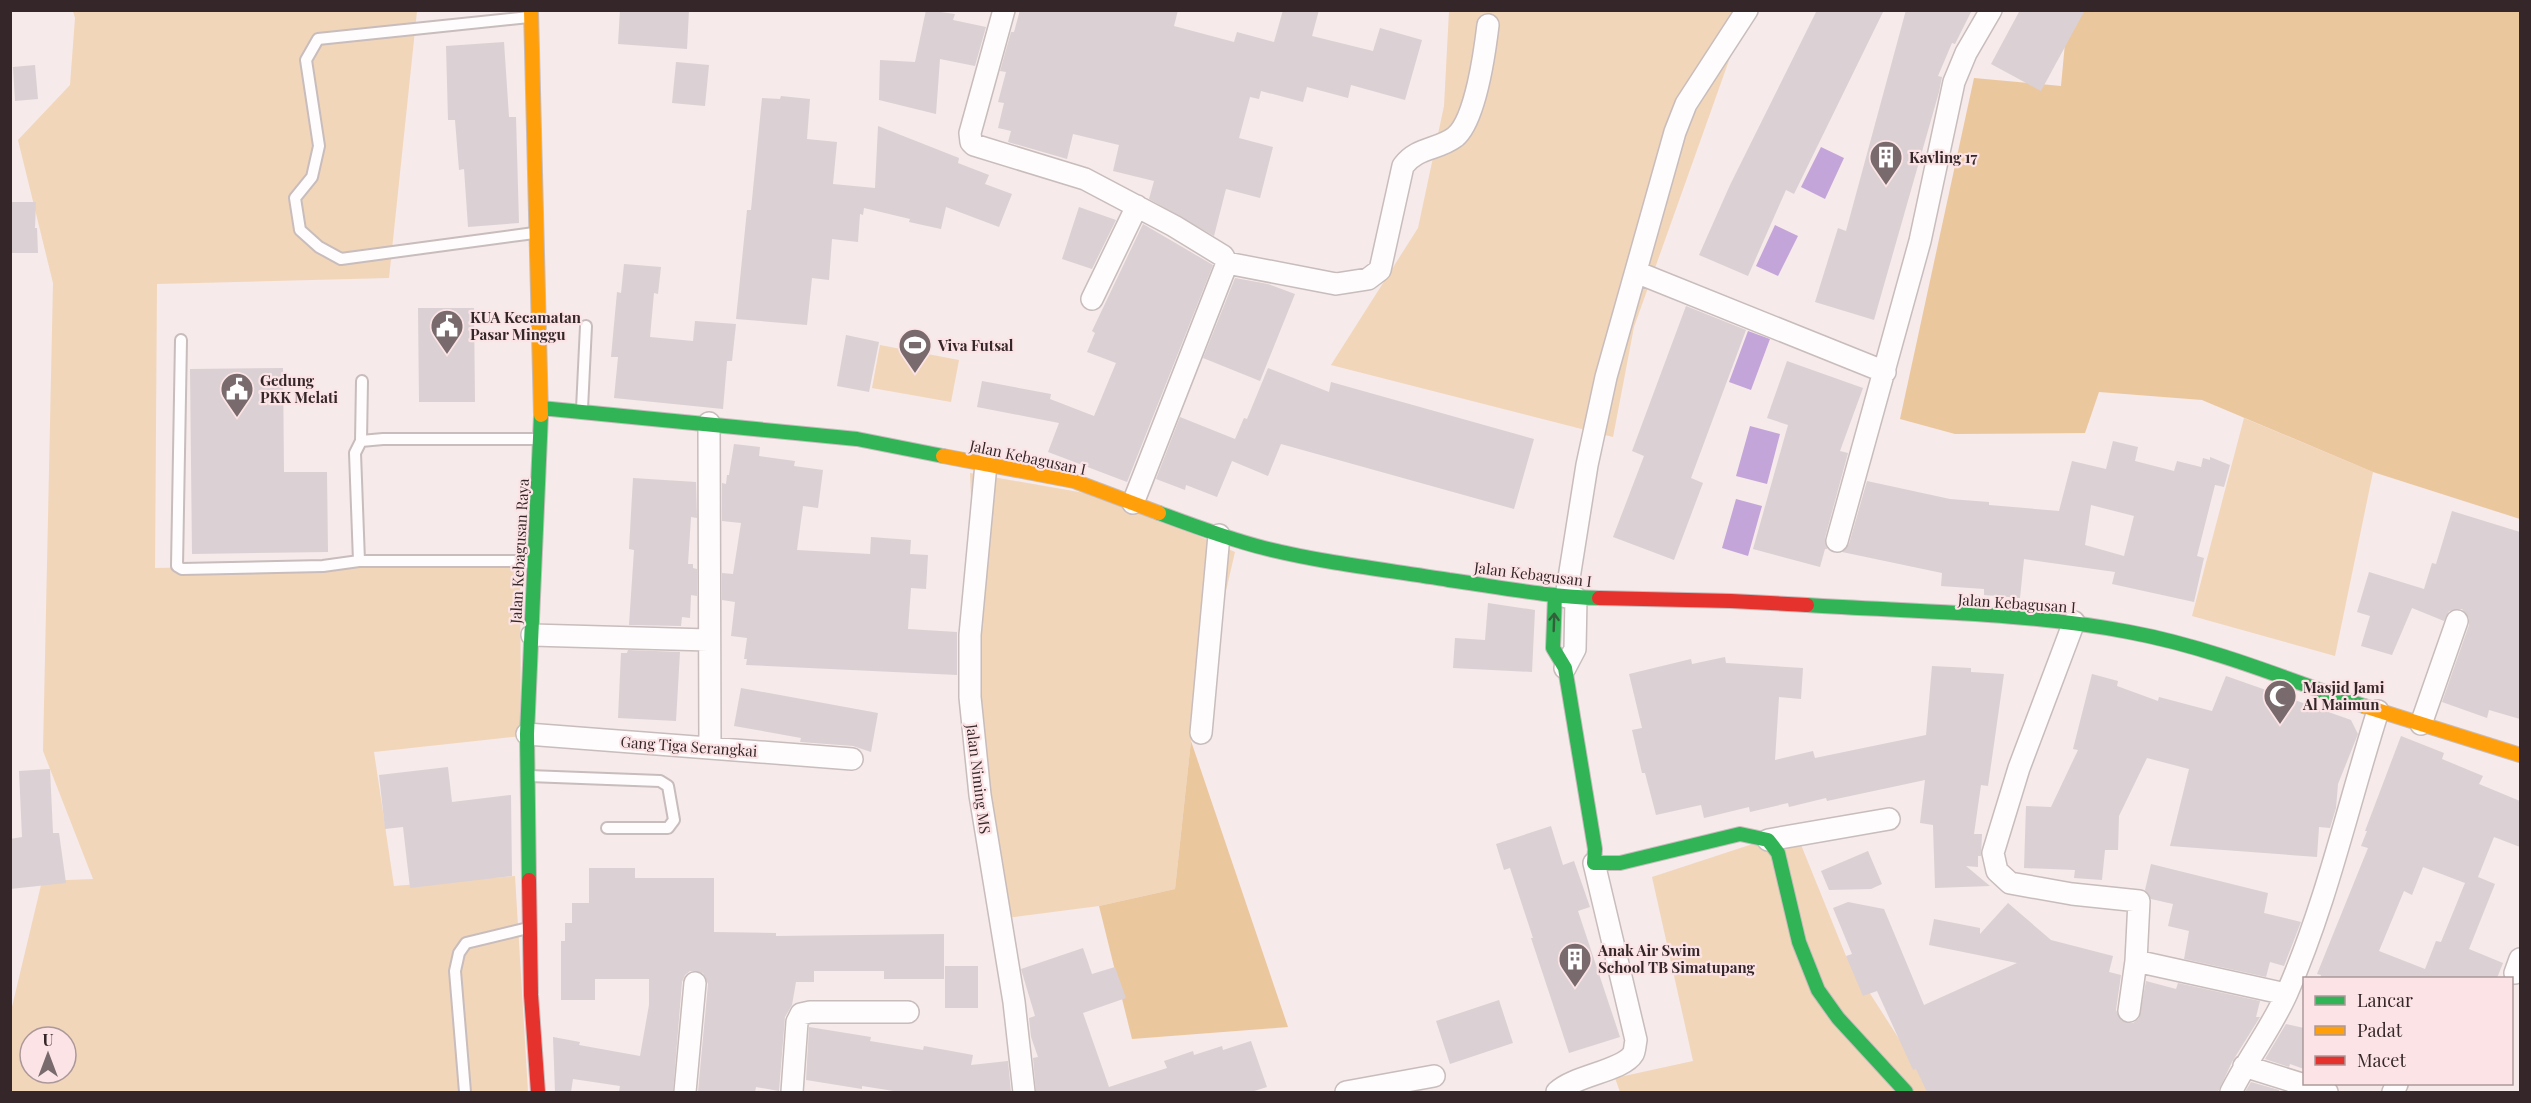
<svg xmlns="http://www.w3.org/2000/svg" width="2531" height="1103" viewBox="0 0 2531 1103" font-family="'Playfair Display',serif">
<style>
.green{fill:#f1d6ba;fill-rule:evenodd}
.forest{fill:#ebc79e}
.water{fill:#c4a5d9}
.building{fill:#dbd0d3;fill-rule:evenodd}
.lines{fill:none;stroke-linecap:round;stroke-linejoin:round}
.lane-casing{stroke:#c8bcbc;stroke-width:14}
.street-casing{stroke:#c8bcbc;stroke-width:24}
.fast-casing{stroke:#c8bcbc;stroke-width:16}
.slow-casing{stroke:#c8bcbc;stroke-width:16}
.jam-casing{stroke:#c8bcbc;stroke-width:16}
.lane{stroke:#fefcfc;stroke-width:10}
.street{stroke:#fefcfc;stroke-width:21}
.fast{stroke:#30b455;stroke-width:14}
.slow{stroke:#ff9f0a;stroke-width:14}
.jam{stroke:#e5322d;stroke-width:14}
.oneway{stroke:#335f3b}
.labels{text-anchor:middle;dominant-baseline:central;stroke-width:4.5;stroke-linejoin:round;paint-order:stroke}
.poi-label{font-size:15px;font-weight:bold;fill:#352729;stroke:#fce4e6;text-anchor:start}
.street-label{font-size:15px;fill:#352729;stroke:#fce4e6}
</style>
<rect width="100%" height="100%" fill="#f6eaea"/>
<path class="green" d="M 73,11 L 417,11 L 389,278 L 157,284 L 155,568 L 520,561 L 521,736 L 374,752 L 394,886 L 515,876 L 528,1092 L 11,1092 L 11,1011 L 42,881 L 93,879 L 43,751 L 53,283 L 18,140 L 70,85 L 75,18 ZM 30,1037 L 66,1037 L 66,1073 L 30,1073 Z
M 1449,11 L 1755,11 L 1733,49 L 1634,327 L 1613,437 L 1331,365 L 1418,228 L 1444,106 Z
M 880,345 L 959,360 L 951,402 L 872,388 Z
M 2244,418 L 2373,472 L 2335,656 L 2192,616 Z
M 970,473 L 1113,498 L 1235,552 L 1191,741 L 1175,889 L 1099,906 L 1006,918 L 982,763 Z
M 1795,830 L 1846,956 L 1933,1092 L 1620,1092 L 1615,1078 L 1693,1061 L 1652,877 Z"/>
<path class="forest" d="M 2068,11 L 2520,11 L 2520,519 L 2373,472 L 2202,400 L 2099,392 L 2085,433 L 1955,434 L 1900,419 L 1974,78 L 2061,86 Z
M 1191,741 L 1288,1027 L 1132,1039 L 1099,906 L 1175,889 Z"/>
<path class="water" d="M 1821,147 L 1844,158 L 1825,199 L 1801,187 Z
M 1775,225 L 1798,236 L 1778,276 L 1756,266 Z
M 1748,331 L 1770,339 L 1751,390 L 1729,382 Z
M 1750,426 L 1780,434 L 1767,484 L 1736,476 Z
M 1736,499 L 1762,506 L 1748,556 L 1722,548 Z"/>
<path class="building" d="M 620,10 L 689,10 L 687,49 L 618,44 Z
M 926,10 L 955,14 L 953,20 L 986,27 L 975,66 L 940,59 L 936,114 L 879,100 L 880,60 L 915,62 Z
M 1020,10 L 1178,10 L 1174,26 L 1234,42 L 1237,32 L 1274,42 L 1283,10 L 1319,10 L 1312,36 L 1373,51 L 1380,28 L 1422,40 L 1405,100 L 1351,85 L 1348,98 L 1307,87 L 1303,102 L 1261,91 L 1259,99 L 1250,97 L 1239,138 L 1273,147 L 1260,198 L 1226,189 L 1214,236 L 1149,199 L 1154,181 L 1113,171 L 1119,145 L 1073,134 L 1067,159 L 1008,142 L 1011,131 L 998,128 L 1004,103 L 998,102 L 1006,72 L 1000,71 L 1011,32 L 1014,32 Z
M 1817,10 L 1884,10 L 1794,194 L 1786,190 L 1748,276 L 1699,255 L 1730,185 Z
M 1906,10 L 1972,10 L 1955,44 L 1952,43 L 1938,76 L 1942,77 L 1939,92 L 1874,320 L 1815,302 L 1838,228 L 1846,231 Z
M 2020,10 L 2085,10 L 2041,91 L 1991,64 Z
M 504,42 L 509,117 L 516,117 L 519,223 L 468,227 L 464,169 L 459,170 L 455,120 L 448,120 L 446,46 Z
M 676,62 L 709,65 L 705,106 L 672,103 Z
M 35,65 L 38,99 L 15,101 L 13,67 Z
M 781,96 L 810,99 L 807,139 L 837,142 L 833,184 L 875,188 L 878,126 L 959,158 L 958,163 L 989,175 L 985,184 L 1012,194 L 999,227 L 946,207 L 941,229 L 909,222 L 910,219 L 864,208 L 863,215 L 860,214 L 858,242 L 832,239 L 829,280 L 812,278 L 807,325 L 736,319 L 747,210 L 751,210 L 762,98 L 780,99 Z
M 10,202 L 36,202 L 35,228 L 37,228 L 38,253 L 10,253 Z
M 1079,207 L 1116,220 L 1092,269 L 1062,259 Z
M 1143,224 L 1213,265 L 1127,482 L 1048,452 L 1059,423 L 977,407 L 982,381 L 1051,394 L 1050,399 L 1094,416 L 1116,363 L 1087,352 L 1095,333 L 1092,331 Z
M 624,264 L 661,267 L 658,294 L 654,293 L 650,337 L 693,341 L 695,321 L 736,324 L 732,361 L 727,361 L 723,409 L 614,398 L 618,357 L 611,357 L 617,292 L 621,293 Z
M 1235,278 L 1268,284 L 1295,294 L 1260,381 L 1203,358 Z
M 1686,306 L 1746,330 L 1691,478 L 1703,483 L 1674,560 L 1613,537 L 1644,456 L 1632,451 Z
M 418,308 L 474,308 L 475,402 L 419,402 Z
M 846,335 L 879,342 L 869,392 L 837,386 Z
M 1787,361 L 1863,388 L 1840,451 L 1848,453 L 1825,538 L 1827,549 L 1825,549 L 1820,567 L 1753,549 L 1788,425 L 1767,418 Z
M 283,368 L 284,472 L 327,472 L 328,552 L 192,554 L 190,369 Z
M 1268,368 L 1329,392 L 1331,382 L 1534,439 L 1514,509 L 1281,444 L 1268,476 L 1232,461 L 1217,497 L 1186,485 L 1185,490 L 1156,479 L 1180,417 L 1235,439 L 1244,418 L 1247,419 Z
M 2113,441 L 2138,447 L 2135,461 L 2174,471 L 2177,461 L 2201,467 L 2203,458 L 2210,460 L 2210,457 L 2230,465 L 2224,487 L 2215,485 L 2197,556 L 2204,558 L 2194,602 L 2112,584 L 2115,572 L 2024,559 L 2020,598 L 1984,595 L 1984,589 L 1941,586 L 1942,573 L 1842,552 L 1849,544 L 1867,481 L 1950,499 L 1989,502 L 1989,505 L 2059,511 L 2072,461 L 2106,469 ZM 2091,505 L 2134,516 L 2124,556 L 2085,545 Z
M 734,444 L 760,447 L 759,456 L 795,461 L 794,466 L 823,470 L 818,508 L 803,506 L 797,550 L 870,554 L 871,537 L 911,540 L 910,554 L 928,555 L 926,589 L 911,588 L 908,629 L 957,632 L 957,675 L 746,665 L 747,659 L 744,659 L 747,638 L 731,636 L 735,602 L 722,600 L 722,573 L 733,574 L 741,523 L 722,521 L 722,483 L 726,484 L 727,475 L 729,475 Z
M 633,478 L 696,482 L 697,518 L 691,517 L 688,564 L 693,564 L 693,568 L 697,569 L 697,596 L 691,595 L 690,618 L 682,617 L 681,626 L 629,625 L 634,550 L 629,549 Z
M 2452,511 L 2520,532 L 2520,719 L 2489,710 L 2487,718 L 2442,702 L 2469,625 L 2469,618 L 2462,609 L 2449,611 L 2444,621 L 2412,608 L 2392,655 L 2361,646 L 2370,616 L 2357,612 L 2369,572 L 2424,589 L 2432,563 L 2436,564 Z
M 1488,603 L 1535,610 L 1532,672 L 1453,668 L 1455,638 L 1485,640 Z
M 628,650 L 680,652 L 676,721 L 618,718 L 621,653 L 627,653 Z
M 1725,657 L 1726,663 L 1803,668 L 1801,699 L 1779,697 L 1775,760 L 1813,751 L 1815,758 L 1926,735 L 1932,666 L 1971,668 L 1971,672 L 2004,674 L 1988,786 L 1981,785 L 1974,834 L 1982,834 L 1981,856 L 1978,856 L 1978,867 L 1966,866 L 1990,886 L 1935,888 L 1933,825 L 1920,823 L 1925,780 L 1827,801 L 1826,798 L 1789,807 L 1788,803 L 1750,812 L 1749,807 L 1704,818 L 1701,805 L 1656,815 L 1645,773 L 1642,773 L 1632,730 L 1642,728 L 1629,674 L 1691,659 L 1692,664 Z
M 2092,674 L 2118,681 L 2117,686 L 2158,701 L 2159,697 L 2212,711 L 2226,676 L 2351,720 L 2358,734 L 2338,784 L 2336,808 L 2330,828 L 2319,827 L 2317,857 L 2170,846 L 2189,769 L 2147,758 L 2119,816 L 2118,850 L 2105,850 L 2102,880 L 2074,878 L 2075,870 L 2024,868 L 2026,806 L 2051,807 L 2078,750 L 2073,749 Z
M 741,688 L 878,713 L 871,752 L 853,746 L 800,742 L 801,738 L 734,726 Z
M 2401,736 L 2444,753 L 2442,759 L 2483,776 L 2479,784 L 2520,801 L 2520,847 L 2494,837 L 2478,877 L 2495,884 L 2469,949 L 2503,963 L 2497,978 L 2320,978 L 2321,975 L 2317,974 L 2368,848 L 2361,846 L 2367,831 L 2365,831 ZM 2423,867 L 2465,883 L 2441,942 L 2436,941 L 2425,969 L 2379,951 L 2404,891 L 2412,895 Z
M 448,767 L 452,802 L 511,795 L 512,876 L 410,888 L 403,827 L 385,829 L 379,775 Z
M 50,769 L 53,833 L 59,833 L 66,883 L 10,889 L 10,839 L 22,837 L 19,771 Z
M 1551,826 L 1563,865 L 1574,861 L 1590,907 L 1578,911 L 1620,1037 L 1569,1053 L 1531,938 L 1533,938 L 1510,868 L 1504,870 L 1496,844 Z
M 1868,851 L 1882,884 L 1871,889 L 1829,890 L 1821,871 Z
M 2151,864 L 2268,893 L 2264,913 L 2301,922 L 2284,966 L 2270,962 L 2266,977 L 2184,959 L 2189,931 L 2168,926 L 2173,904 L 2151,899 L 2145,890 Z
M 589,868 L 635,868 L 635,878 L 714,878 L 714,932 L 776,933 L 776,936 L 944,934 L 944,979 L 884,979 L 884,971 L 814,971 L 814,982 L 796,982 L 792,1005 L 785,1017 L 779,1091 L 756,1087 L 755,1092 L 698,1092 L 708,984 L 703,973 L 690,971 L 685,975 L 682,982 L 673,1092 L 619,1092 L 620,1086 L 573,1079 L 571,1092 L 555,1092 L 553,1037 L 580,1042 L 579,1045 L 640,1056 L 649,1005 L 649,979 L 595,979 L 595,1000 L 561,1000 L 561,941 L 565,941 L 565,923 L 572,923 L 572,903 L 589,903 Z
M 1848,902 L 1884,909 L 1924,1005 L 2017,963 L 1929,945 L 1934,919 L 1980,928 L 1980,934 L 2008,903 L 2051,940 L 2113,956 L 2109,972 L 2121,975 L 2116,1010 L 2122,1021 L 2133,1023 L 2139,1018 L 2146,981 L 2176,989 L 2178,983 L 2260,1001 L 2256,1017 L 2260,1017 L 2232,1062 L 2218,1092 L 1927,1092 L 1916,1069 L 1913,1070 L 1877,991 L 1863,996 L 1846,956 L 1852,954 L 1833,908 Z
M 1083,948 L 1092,974 L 1115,967 L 1126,998 L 1083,1013 L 1109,1087 L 1167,1068 L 1164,1061 L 1193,1051 L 1194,1055 L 1222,1046 L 1223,1050 L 1251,1041 L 1267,1087 L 1251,1092 L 1036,1092 L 1033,1058 L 1038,1057 L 1031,1037 L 1029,1018 L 1035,1016 L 1021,969 Z
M 945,966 L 978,966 L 978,1008 L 945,1008 Z
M 1499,1000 L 1513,1043 L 1450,1064 L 1436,1021 Z
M 2286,1024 L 2304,1028 L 2304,1069 L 2290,1064 L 2289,1067 L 2265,1059 Z
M 809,1027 L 871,1037 L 870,1041 L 923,1050 L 924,1046 L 973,1055 L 971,1065 L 1008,1061 L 1011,1092 L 900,1092 L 862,1086 L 862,1089 L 806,1080 Z
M 2251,1082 L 2279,1090 L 2279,1092 L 2245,1092 Z"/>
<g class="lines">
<defs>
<path id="lane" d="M 529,17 L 318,39 L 306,60 L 319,146 L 312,177 L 295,198 L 300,230 L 319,247 L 341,259 L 534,233
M 181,340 L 177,566 L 182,569 L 323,566 L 359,561
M 582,409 L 586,326
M 361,441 L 362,381
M 535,564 L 518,561 L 359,561 L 355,453 L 361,441 L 383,439 L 540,439
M 529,776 L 660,781 L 668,786 L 674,820 L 668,828 L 607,828
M 465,1092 L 455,971 L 459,953 L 466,943 L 528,928"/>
<path id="street" d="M 1004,10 L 970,133 L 971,142 L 974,145 L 1085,179 L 1174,226 L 1223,256 L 1227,263 L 1133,503
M 1227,263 L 1336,284 L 1368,279 L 1380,270 L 1403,166 C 1417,147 1438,150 1455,137 C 1476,120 1485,50 1488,25
M 1636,272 L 1885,372
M 1092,299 L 1137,206
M 709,423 L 710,748
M 986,464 L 970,635 L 970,697 L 980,795 L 1014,1002 L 1024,1092
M 1837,541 L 1920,241 L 1954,82 L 1966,53 L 1991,10
M 1566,597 L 1587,465 L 1606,377 L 1675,132 L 1686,104 L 1747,10
M 2074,622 L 2019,768 L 1993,853 L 1997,871 L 2010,883 L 2072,894 L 2139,901 L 2136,961 L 2129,1011
M 532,635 L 708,640
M 1565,668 L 1575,649 L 1576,598
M 2421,724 L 2457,621
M 1201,733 L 1219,535
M 527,734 L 852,759
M 1768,840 L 1889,819
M 2136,961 L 2286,994
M 2515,973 L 2520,959
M 2244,1066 L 2327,1092
M 685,1092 L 695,983
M 792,1092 L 797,1022 L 801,1014 L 810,1012 L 908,1012
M 1346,1092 L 1434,1076
M 1557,1092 C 1575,1075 1623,1071 1633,1054 C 1635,1051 1635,1044 1636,1040 L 1594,863
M 2231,1092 C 2248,1058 2272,1027 2287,993 C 2327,902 2348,805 2378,711
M 2393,1092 L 2397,1084"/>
<path id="fast" d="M 541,408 L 857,439 L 943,456
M 1159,513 C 1194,526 1228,539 1264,548 C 1324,563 1388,570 1449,580 C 1499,587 1549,597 1599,598
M 1555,595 L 1553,648 L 1565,668 L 1595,849 L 1594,863 L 1620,863 L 1740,834 L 1768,840 L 1778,853 L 1799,942 L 1818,990 L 1838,1018 L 1906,1092
M 1807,605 C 1914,612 2024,612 2129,632 C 2210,647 2287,679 2364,706
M 529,880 L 527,734 L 541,415"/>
<path id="slow" d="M 531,10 L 541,415
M 943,456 L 1074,481 L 1159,513
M 2364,706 L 2520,755"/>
<path id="jam" d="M 1599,598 L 1731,601 L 1807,605
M 529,880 L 531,995 L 538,1092"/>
</defs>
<use href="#lane" class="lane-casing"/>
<use href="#street" class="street-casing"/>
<use href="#fast" class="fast-casing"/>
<use href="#slow" class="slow-casing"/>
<use href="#jam" class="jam-casing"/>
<use href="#lane" class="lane"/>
<use href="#street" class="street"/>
<use href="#fast" class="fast"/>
<use href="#slow" class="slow"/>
<use href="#jam" class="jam"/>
</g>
<defs><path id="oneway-shaft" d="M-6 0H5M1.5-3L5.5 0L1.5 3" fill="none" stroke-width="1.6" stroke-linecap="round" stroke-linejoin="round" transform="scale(1.5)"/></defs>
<use class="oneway" href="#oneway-shaft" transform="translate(1554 622) rotate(-88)"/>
<defs>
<symbol id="building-pin" viewBox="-11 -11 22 30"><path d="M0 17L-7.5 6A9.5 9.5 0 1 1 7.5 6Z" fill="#796b6d" stroke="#fce4e6"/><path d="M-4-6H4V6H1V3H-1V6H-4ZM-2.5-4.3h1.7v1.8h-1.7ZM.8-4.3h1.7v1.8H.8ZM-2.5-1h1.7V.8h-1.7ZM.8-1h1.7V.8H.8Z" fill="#fff"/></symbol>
<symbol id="civic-pin" viewBox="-11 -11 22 30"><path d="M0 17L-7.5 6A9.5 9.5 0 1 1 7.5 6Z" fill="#796b6d" stroke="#fce4e6"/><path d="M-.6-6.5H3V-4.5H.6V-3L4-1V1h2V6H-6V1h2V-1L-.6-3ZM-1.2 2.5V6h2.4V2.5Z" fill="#fff"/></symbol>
<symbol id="stadium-pin" viewBox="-11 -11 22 30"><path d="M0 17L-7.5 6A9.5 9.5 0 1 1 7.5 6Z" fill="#796b6d" stroke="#fce4e6"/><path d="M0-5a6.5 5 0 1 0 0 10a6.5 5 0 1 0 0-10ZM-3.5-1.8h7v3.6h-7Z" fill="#fff"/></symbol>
<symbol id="mosque-pin" viewBox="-11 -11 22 30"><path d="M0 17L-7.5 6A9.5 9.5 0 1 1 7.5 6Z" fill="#796b6d" stroke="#fce4e6"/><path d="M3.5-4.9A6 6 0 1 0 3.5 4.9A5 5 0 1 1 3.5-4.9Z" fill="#fff"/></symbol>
</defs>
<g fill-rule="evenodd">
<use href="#building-pin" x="1867" y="138" width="38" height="52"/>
<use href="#civic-pin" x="428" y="307" width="38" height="52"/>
<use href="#stadium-pin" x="896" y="326" width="38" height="52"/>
<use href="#civic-pin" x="218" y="370" width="38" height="52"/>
<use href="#mosque-pin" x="2261" y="677" width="38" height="52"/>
<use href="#building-pin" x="1556" y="940" width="38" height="52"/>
</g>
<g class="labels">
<g class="poi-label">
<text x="1909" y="157">Kavling 17</text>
<text x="470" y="317">KUA Kecamatan<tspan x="470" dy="17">Pasar Minggu</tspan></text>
<text x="938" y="345">Viva Futsal</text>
<text x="260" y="380">Gedung<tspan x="260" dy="17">PKK Melati</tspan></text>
<text x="2303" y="687">Masjid Jami<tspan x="2303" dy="17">Al Maimun</tspan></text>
<text x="1598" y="950">Anak Air Swim<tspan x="1598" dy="17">School TB Simatupang</tspan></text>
</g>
<g class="street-label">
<text transform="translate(1028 457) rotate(12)">Jalan Kebagusan I</text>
<text transform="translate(519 551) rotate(-87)">Jalan Kebagusan Raya</text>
<text transform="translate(1533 574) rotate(7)">Jalan Kebagusan I</text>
<text transform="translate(2017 603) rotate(4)">Jalan Kebagusan I</text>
<text transform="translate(689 746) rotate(4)">Gang Tiga Serangkai</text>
<text transform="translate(979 779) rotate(83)">Jalan Niming MS</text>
</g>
</g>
<rect width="2531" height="1103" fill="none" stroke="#352729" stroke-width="24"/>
<rect x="2303" y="977" width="210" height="108" fill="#fce4e6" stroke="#ac989a" stroke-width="1.5"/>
<rect x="2315" y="996" width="30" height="9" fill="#30b455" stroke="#ac989a" stroke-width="1.5"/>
<text x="2357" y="1007" font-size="18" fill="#352729">Lancar</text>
<rect x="2315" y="1026" width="30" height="9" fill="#ff9f0a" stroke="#ac989a" stroke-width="1.5"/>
<text x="2357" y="1037" font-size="18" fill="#352729">Padat</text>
<rect x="2315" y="1056" width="30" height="9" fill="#e5322d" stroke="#ac989a" stroke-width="1.5"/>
<text x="2357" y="1067" font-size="18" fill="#352729">Macet</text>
<g transform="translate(48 1055)"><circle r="28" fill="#fce4e6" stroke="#ac989a" stroke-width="1.5"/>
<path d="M0-4.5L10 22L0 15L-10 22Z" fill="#796b6d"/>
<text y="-9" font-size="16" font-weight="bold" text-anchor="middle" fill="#352729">U</text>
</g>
</svg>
